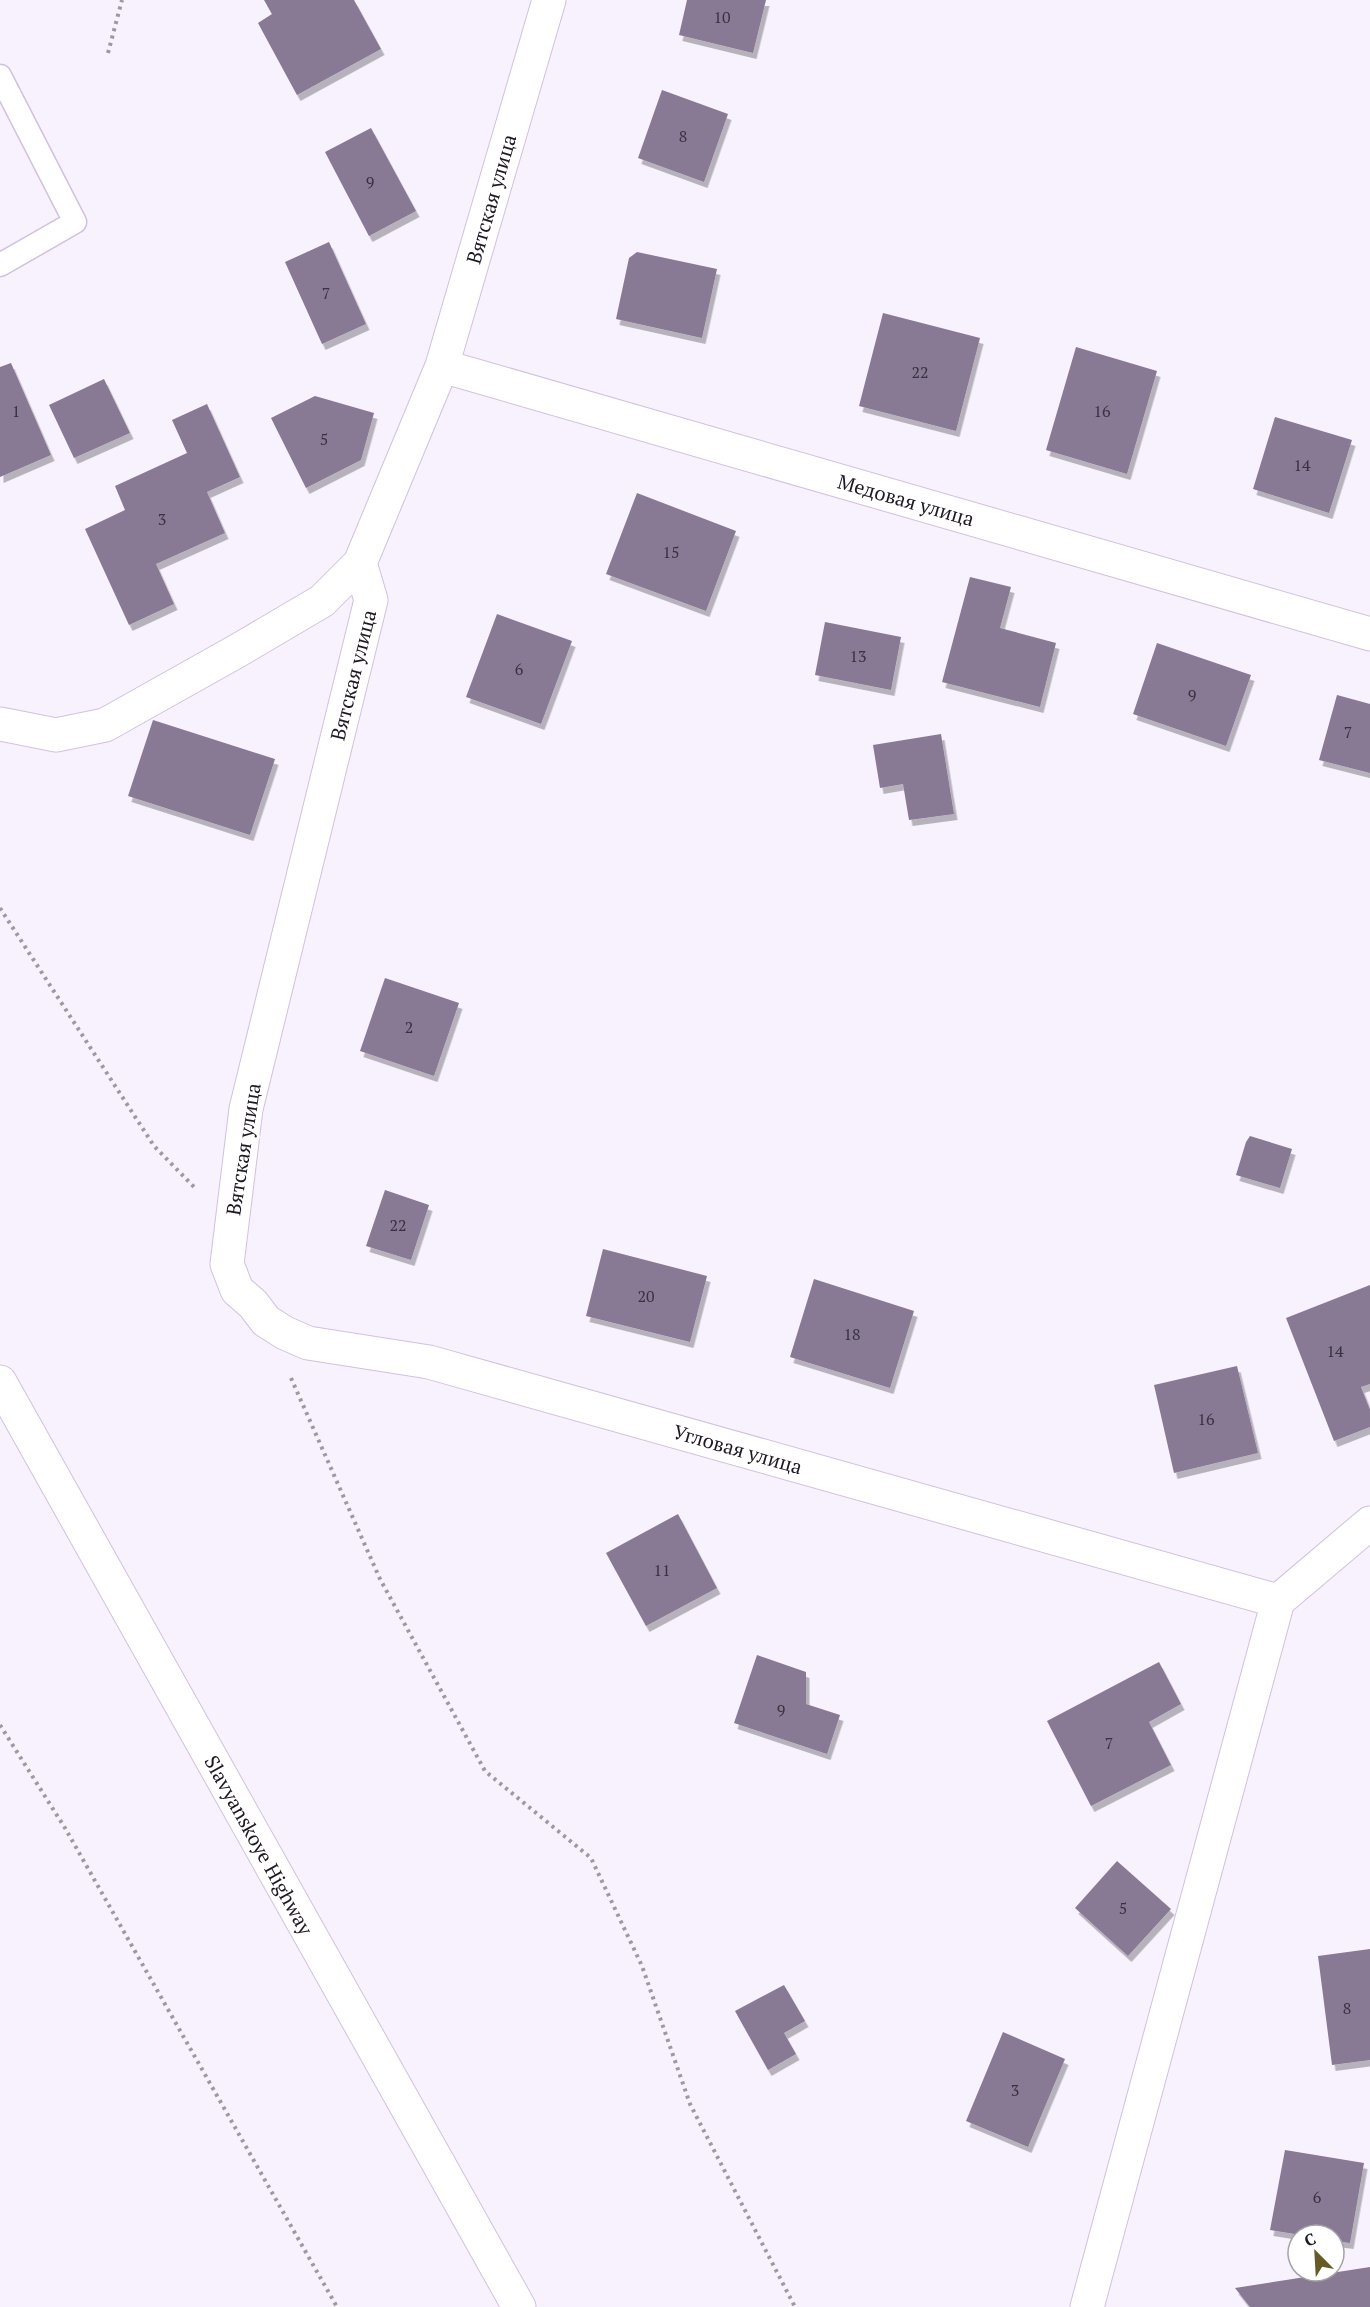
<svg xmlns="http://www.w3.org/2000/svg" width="1370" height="2307" viewBox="0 0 1370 2307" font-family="'PT Serif',serif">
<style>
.building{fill:#887995;filter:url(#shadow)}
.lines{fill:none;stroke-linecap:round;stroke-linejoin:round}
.service-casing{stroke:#d1c1e0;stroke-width:25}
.minor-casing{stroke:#d1c1e0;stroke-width:35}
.secondary-casing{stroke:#d1c1e0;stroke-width:35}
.path{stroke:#9f98a4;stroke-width:4;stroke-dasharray:3 4.5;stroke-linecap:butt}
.service{stroke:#fff;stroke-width:22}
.minor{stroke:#fff;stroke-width:33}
.secondary{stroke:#fff;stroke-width:33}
.labels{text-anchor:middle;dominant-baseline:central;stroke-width:6;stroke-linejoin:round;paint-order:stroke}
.number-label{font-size:16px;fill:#393140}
.street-label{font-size:20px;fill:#1f1924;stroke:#fff}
</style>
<defs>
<filter id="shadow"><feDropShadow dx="3.5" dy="6" stdDeviation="0" flood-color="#0004"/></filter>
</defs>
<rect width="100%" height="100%" fill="#f8f1fe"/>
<path class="building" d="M 264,0 L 354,0 L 381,49 L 297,95 L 258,23 L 272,14 Z
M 687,0 L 766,0 L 753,53 L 679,35 Z
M 662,90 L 728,114 L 704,182 L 638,158 Z
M 371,128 L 416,211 L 369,236 L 325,152 Z
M 329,242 L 366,324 L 322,344 L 285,262 Z
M 637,252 L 717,269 L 702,338 L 616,319 L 629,258 Z
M 883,313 L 980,338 L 956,431 L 859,406 Z
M 1076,347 L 1157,371 L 1127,474 L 1046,450 Z
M 11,363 L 51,455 L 0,477 L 0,367 Z
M 104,379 L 130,433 L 74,458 L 49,405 Z
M 315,396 L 374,413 L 361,460 L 306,488 L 271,418 Z
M 207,404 L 240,477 L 207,492 L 225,533 L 156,564 L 174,604 L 129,625 L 85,529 L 125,510 L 115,486 L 187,453 L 172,420 Z
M 1275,417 L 1352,440 L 1329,513 L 1253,489 Z
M 637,493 L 736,531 L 706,611 L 606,574 Z
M 970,577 L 1011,587 L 1000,628 L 1056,643 L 1040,707 L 942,682 Z
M 497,614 L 572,641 L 541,724 L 466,697 Z
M 825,622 L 901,637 L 891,690 L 815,675 Z
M 1157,643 L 1251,675 L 1226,746 L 1133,714 Z
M 1337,695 L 1370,704 L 1370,773 L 1319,760 Z
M 153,720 L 275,759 L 250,835 L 128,796 Z
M 941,734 L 954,814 L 909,820 L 903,784 L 880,788 L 873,745 Z
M 385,978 L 459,1003 L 434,1076 L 360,1051 Z
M 1250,1136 L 1292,1149 L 1280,1188 L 1236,1175 L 1246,1142 Z
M 385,1190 L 429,1205 L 411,1260 L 366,1246 Z
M 603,1249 L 707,1276 L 690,1342 L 586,1316 Z
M 814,1279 L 914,1311 L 890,1388 L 790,1357 Z
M 1370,1285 L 1370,1384 L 1361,1387 L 1370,1410 L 1370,1427 L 1334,1441 L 1286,1318 Z
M 1237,1366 L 1258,1453 L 1174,1473 L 1154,1385 Z
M 678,1514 L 717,1588 L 646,1626 L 606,1553 Z
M 757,1655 L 806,1672 L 806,1704 L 840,1715 L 827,1754 L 734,1723 Z
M 1159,1662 L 1181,1704 L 1149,1722 L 1171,1765 L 1091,1806 L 1047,1721 Z
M 1117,1861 L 1171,1909 L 1128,1956 L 1075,1908 Z
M 1370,1949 L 1370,2060 L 1332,2065 L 1318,1956 Z
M 784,1985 L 805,2021 L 784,2033 L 796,2054 L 768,2070 L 735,2011 Z
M 1003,2032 L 1065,2059 L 1028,2147 L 966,2121 Z
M 1285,2150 L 1364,2163 L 1350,2243 L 1334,2241 L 1334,2235 L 1301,2235 L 1270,2230 Z
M 1370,2267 L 1370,2307 L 1250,2307 L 1235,2288 Z"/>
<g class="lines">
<defs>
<path id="service" d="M 0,76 L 75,222 L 0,265"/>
<path id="minor" d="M 549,0 L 442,366 L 360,563 L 371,600 L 246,1109 L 227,1264 L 237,1290 L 253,1304 L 266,1321 L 285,1333 L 308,1343 L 429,1362 L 1278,1601
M 442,366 L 1370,634
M 0,724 L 56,735 L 105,725 L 237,651 L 322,601 L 360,563
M 1087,2307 L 1278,1601 L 1370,1523"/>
<path id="secondary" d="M 0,1382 L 519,2307"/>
</defs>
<use href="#service" class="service-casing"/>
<use href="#minor" class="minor-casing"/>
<use href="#secondary" class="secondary-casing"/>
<path class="path" d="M 108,53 L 122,0
M 0,908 L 154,1146 L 197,1190
M 291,1378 L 380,1579 L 485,1771 L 591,1858 L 642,1966 L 690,2104 L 795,2307
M 0,1725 L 65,1828 L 337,2307"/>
<use href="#service" class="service"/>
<use href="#minor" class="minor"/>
<use href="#secondary" class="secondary"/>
</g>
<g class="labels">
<g class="number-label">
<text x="722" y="17">10</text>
<text x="683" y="136">8</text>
<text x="370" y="182">9</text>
<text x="326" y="293">7</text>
<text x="920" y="372">22</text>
<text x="16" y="411">1</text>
<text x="1102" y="411">16</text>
<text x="324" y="439">5</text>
<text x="1302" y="465">14</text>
<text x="162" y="519">3</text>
<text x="671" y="552">15</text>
<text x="858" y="656">13</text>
<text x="519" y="669">6</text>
<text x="1192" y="695">9</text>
<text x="1348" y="732">7</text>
<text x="409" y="1027">2</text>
<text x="398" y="1225">22</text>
<text x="646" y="1296">20</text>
<text x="852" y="1334">18</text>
<text x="1335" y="1351">14</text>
<text x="1206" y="1419">16</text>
<text x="662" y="1570">11</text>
<text x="781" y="1710">9</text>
<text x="1109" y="1743">7</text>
<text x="1123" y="1908">5</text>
<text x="1347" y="2008">8</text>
<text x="1015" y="2090">3</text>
<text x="1317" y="2197">6</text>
</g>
<g class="street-label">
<text transform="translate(491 199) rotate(-74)">Вятская улица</text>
<text transform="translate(906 500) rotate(16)">Медовая улица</text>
<text transform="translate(353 675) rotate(-76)">Вятская улица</text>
<text transform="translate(243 1149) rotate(-81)">Вятская улица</text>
<text transform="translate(738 1449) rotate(16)">Угловая улица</text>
<text transform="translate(259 1845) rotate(61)">Slavyanskoye Highway</text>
</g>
</g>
<g transform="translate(1316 2253) rotate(336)"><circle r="28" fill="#ffffff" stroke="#a5a3a7" stroke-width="1.5"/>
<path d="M0-4.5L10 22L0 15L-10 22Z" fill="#655b27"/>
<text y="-9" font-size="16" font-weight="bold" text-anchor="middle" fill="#1f1924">С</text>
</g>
</svg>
